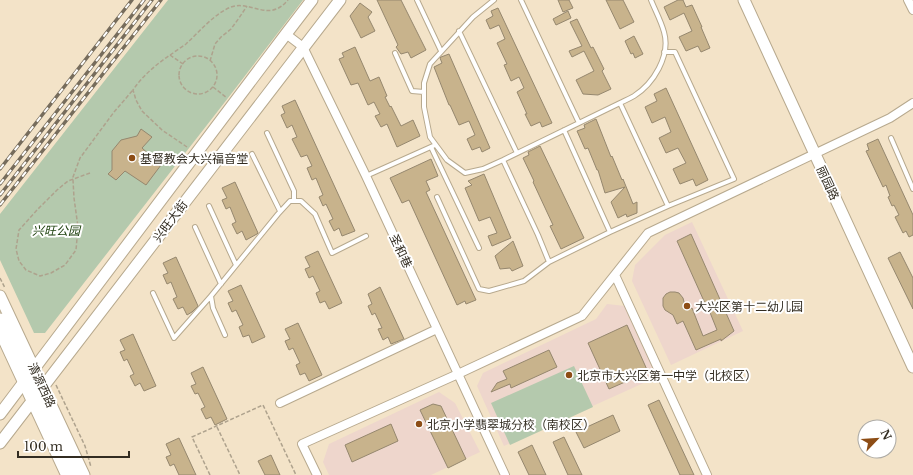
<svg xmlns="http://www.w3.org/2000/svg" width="913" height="475" viewBox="0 0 913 475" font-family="'Libre Baskerville','Noto Sans SC',serif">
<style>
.education{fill:#eed6cc}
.green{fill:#b4c9ad}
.building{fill:#c8b38c;stroke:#95876e}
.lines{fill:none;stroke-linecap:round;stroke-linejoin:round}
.lane-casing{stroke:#b7a98e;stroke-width:6}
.street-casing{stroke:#b7a98e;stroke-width:10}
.secondary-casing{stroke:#b7a98e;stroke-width:13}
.path{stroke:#aea28d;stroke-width:1.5;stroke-dasharray:4 2;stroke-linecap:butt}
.lane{stroke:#fff;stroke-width:4}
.street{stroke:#fff;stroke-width:8}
.secondary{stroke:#fff;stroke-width:11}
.rail-casing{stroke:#766c5c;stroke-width:3.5}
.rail{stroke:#fff;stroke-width:2;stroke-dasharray:6;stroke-linecap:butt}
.poi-dot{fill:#8d4d15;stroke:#fff;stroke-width:1.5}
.labels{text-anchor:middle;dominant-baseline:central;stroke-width:4;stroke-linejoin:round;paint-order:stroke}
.poi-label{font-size:12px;fill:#322c21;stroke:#fff;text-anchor:start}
.street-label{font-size:12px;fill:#322c21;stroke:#fff}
.park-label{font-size:12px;font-style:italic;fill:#1d400d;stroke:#fff}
</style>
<rect width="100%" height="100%" fill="#f3e3c8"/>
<path class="education" d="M 692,222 L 743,331 L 671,365 L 632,281 L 635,265 L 665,235 Z
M 607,304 L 625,306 L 657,377 L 504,446 L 477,386 L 483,373 L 596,319 Z
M 439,392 L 455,403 L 480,452 L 431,475 L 329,475 L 323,462 L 329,444 Z"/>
<path class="green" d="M 168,0 L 303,0 L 228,98 L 45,333 L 34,333 L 0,260 L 0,214 Z
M 574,366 L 593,407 L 510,445 L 491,403 Z"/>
<path class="building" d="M 377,0 L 401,0 L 426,50 L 411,58 L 408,52 L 401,54 L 396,47 L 398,45 Z
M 558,0 L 569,0 L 573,8 L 563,12 Z
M 606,0 L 623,0 L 634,22 L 620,29 Z
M 678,0 L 683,0 L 686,7 L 692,5 L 702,27 L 701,27 L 710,48 L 701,52 L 698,46 L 686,51 L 679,37 L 692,31 L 684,13 L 670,20 L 664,7 Z
M 360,3 L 372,12 L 368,17 L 375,31 L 361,38 L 350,16 Z
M 498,8 L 552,123 L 542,127 L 540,122 L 531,126 L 525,114 L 527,114 L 517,92 L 524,88 L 519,77 L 511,81 L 504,65 L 507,64 L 497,43 L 505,39 L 499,25 L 490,29 L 486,20 L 493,16 L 491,11 Z
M 568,11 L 571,18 L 556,25 L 553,19 Z
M 577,19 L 591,48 L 593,47 L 604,69 L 602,71 L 611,89 L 598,95 L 583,94 L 576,80 L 594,71 L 584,51 L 572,57 L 569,51 L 582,46 L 570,22 Z
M 634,36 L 643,54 L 635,58 L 633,53 L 631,54 L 625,41 Z
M 355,47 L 370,81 L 379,77 L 387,96 L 385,97 L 390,107 L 391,106 L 401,126 L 413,120 L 420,136 L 397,147 L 387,124 L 381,127 L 375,116 L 380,114 L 374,102 L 368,105 L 358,83 L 351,85 L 339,59 L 344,57 L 342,53 Z
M 449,54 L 490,148 L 482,152 L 480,147 L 472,150 L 467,139 L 475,135 L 469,121 L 459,125 L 450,105 L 449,105 L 434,67 L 442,63 L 440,58 L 441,57 Z
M 666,88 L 708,180 L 696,186 L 693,179 L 680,184 L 673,169 L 686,163 L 678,148 L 666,153 L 659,138 L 671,132 L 665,117 L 652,123 L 645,107 L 657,101 L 654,94 Z
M 295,100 L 355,231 L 342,236 L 339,228 L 334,231 L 329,221 L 333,219 L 326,204 L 323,206 L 319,197 L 323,195 L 316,178 L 312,180 L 307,168 L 312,166 L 307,155 L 301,157 L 292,139 L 297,137 L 292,125 L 287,128 L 281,115 L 285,113 L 282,106 Z
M 596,119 L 611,157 L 612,156 L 622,180 L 623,179 L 633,204 L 637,202 L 637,213 L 627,217 L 626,214 L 618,218 L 611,202 L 625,187 L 605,193 L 598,170 L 597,170 L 588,148 L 585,149 L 577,131 L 585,128 L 584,125 Z
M 141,129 L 152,137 L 142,148 L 161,165 L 146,185 L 125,171 L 116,180 L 108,174 L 112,170 L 112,151 L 121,140 L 137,136 Z
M 878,139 L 913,215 L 913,235 L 909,237 L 906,231 L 903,233 L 895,217 L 899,215 L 894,205 L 892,206 L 888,197 L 890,196 L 886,185 L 883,187 L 866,151 L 869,150 L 867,144 Z
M 540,146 L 584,238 L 561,249 L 550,226 L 553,225 L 533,182 L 534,181 L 523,158 L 529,155 L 528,152 Z
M 431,159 L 438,176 L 426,181 L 430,190 L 426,192 L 476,300 L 466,304 L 465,301 L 457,305 L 409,200 L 402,203 L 390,178 Z
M 484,174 L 511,238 L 492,246 L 488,236 L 497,233 L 490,217 L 479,221 L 465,188 L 472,185 L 468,181 Z
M 235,182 L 258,233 L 257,234 L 246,240 L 242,231 L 237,234 L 232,224 L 236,222 L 230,207 L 226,209 L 222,200 L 227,198 L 222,188 Z
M 691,234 L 734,331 L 721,341 L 721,339 L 696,350 L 683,321 L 677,324 L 673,315 L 665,310 L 663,306 L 663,298 L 666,294 L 670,292 L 675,292 L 679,293 L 683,298 L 686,310 L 692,308 L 703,336 L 717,330 L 709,310 L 708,310 L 677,241 Z
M 513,241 L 523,266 L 512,271 L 510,268 L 500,269 L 495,256 Z
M 318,251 L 342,303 L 329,309 L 325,301 L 320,303 L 316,293 L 320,291 L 313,276 L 309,278 L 305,269 L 310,267 L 305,257 Z
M 900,252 L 913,278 L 913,309 L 888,258 Z
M 176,257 L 198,306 L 192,312 L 187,315 L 183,307 L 178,309 L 173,299 L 177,297 L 171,282 L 167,284 L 163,275 L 168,273 L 163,263 Z
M 241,285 L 265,337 L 252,343 L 249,335 L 243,337 L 239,327 L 243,325 L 236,310 L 232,312 L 228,303 L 233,301 L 228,291 Z
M 380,287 L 404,339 L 391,344 L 388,337 L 383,340 L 378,329 L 382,328 L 375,313 L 372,315 L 368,306 L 372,304 L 368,294 Z
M 298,323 L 322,375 L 309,381 L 305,373 L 300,375 L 296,365 L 300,363 L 293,348 L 289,350 L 285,341 L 290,339 L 285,329 Z
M 627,325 L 648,372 L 609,389 L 588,343 Z
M 133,334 L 156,386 L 144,391 L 140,383 L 135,386 L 130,376 L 134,374 L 127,359 L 124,361 L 120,352 L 125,350 L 120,340 Z
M 549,350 L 557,367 L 511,388 L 510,384 L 491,392 L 497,383 L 507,379 L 503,371 Z
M 203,367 L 227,419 L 215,425 L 211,417 L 206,419 L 201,409 L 205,407 L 198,393 L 195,394 L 191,386 L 196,384 L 191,373 Z
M 659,400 L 694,475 L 680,475 L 648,405 Z
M 433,404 L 441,406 L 466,459 L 448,468 L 420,410 Z
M 613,415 L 620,431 L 584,448 L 576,432 Z
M 391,424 L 398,441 L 352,462 L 345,445 Z
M 564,437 L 582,475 L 568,475 L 553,442 Z
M 179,438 L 196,475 L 179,475 L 174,464 L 170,466 L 166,457 L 171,455 L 166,444 Z
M 532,445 L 546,475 L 529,475 L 518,452 Z
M 271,455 L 280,475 L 265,475 L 258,461 Z"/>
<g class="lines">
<defs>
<path id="lane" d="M 417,0 L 441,51
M 494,0 L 473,17 L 430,64 L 424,83 L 424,107 L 430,137 L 447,160 L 465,173 L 483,169 L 503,160 L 620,103 C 624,101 629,99 634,96 C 653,84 671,56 664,32 C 661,21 655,10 651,0
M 521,0 L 579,123
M 459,31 L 517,153
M 395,53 L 412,91 L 424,92
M 620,103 L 668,206
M 564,130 L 610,232
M 267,133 L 294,191 L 294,201
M 891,138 L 913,189
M 431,147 L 479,248
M 252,154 L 280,211
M 503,160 L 538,235 L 549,262
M 366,176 L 433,146
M 437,197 L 479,289 L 489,291 L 524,281 L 549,262 L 610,232 L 668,206 L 734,179 L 675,52 L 664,52
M 209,206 L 236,265
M 195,227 L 221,284
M 153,293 L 174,338 L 211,296
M 225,335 L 213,308 L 211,296 L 278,214 L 290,201 L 301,201 L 315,214 L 332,253 L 366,236"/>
<path id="street" d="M 908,0 L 913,10
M 286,34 L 303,47 L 366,176 L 505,475
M 615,275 L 707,475
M 0,335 L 65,475
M 280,403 L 437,329
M 317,475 L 302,444 L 458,374 L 582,316 L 648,233 L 890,118 L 913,103"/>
<path id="secondary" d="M 744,0 L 913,367
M 0,296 L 84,475
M 0,319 L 73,475
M 0,414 L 286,34 L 312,0
M 0,443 L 340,0"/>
</defs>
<use href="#lane" class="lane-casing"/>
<use href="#street" class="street-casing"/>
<use href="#secondary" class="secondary-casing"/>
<path class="path" d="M 170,55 L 183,64
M179 75a19 19 0 1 1 38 0a19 19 0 1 1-38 0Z
M 210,61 L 215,44 L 221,37 L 231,29 L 239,18 L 247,6
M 213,87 L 227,98
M 187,147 L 162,130 L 142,111 L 136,100 L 133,90 C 143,75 158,63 173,53 C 177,50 182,47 186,44 C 199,32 214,14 231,7 C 251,0 269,23 288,0
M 90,173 L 68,181 L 57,190 L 38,209 L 19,230 L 16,249 L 19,261 L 26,270 L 40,276 L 51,273 L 65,265 L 76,250 L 78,227 L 74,198 L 73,180 L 73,177 L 80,158 L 114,112 L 133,90
M 0,278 L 5,288
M 56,385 L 85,446 L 91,467
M 217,427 L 240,475
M 210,475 L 192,437 L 263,405 L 296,475"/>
<use href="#lane" class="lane"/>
<use href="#street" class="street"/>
<use href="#secondary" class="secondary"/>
<defs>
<path id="rail" d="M 0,169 L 132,0
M 0,184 L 144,0
M 0,195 L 152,0
M 0,205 L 161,0"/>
</defs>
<use href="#rail" class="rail-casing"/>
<use href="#rail" class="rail"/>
</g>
<g class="poi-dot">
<circle cx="132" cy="158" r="4"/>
<circle cx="687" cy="306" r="4"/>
<circle cx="569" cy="375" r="4"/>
<circle cx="419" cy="424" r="4"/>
</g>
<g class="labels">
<g class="poi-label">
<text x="140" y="158">基督教会大兴福音堂</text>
<text x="695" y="306">大兴区第十二幼儿园</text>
<text x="577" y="375">北京市大兴区第一中学（北校区）</text>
<text x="427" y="424">北京小学翡翠城分校（南校区）</text>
</g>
<g class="street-label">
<text transform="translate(828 183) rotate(65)">丽园路</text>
<text transform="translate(170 221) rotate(-53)">兴旺大街</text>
<text transform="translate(401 251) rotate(65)">圣和巷</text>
<text transform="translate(42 385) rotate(65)">清源西路</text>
</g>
<g class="park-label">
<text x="56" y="230">兴旺公园</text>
</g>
</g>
<g transform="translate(877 439) rotate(65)"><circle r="19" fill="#ffffff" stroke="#adaba6"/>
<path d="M0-3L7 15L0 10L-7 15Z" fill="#8d4d15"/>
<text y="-6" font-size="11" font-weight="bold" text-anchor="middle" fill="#322c21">N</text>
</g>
<path d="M18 451v6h111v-6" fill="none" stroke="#322c21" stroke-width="2"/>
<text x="24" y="451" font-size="12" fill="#322c21" stroke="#ffffff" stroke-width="3" paint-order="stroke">100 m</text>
</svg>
